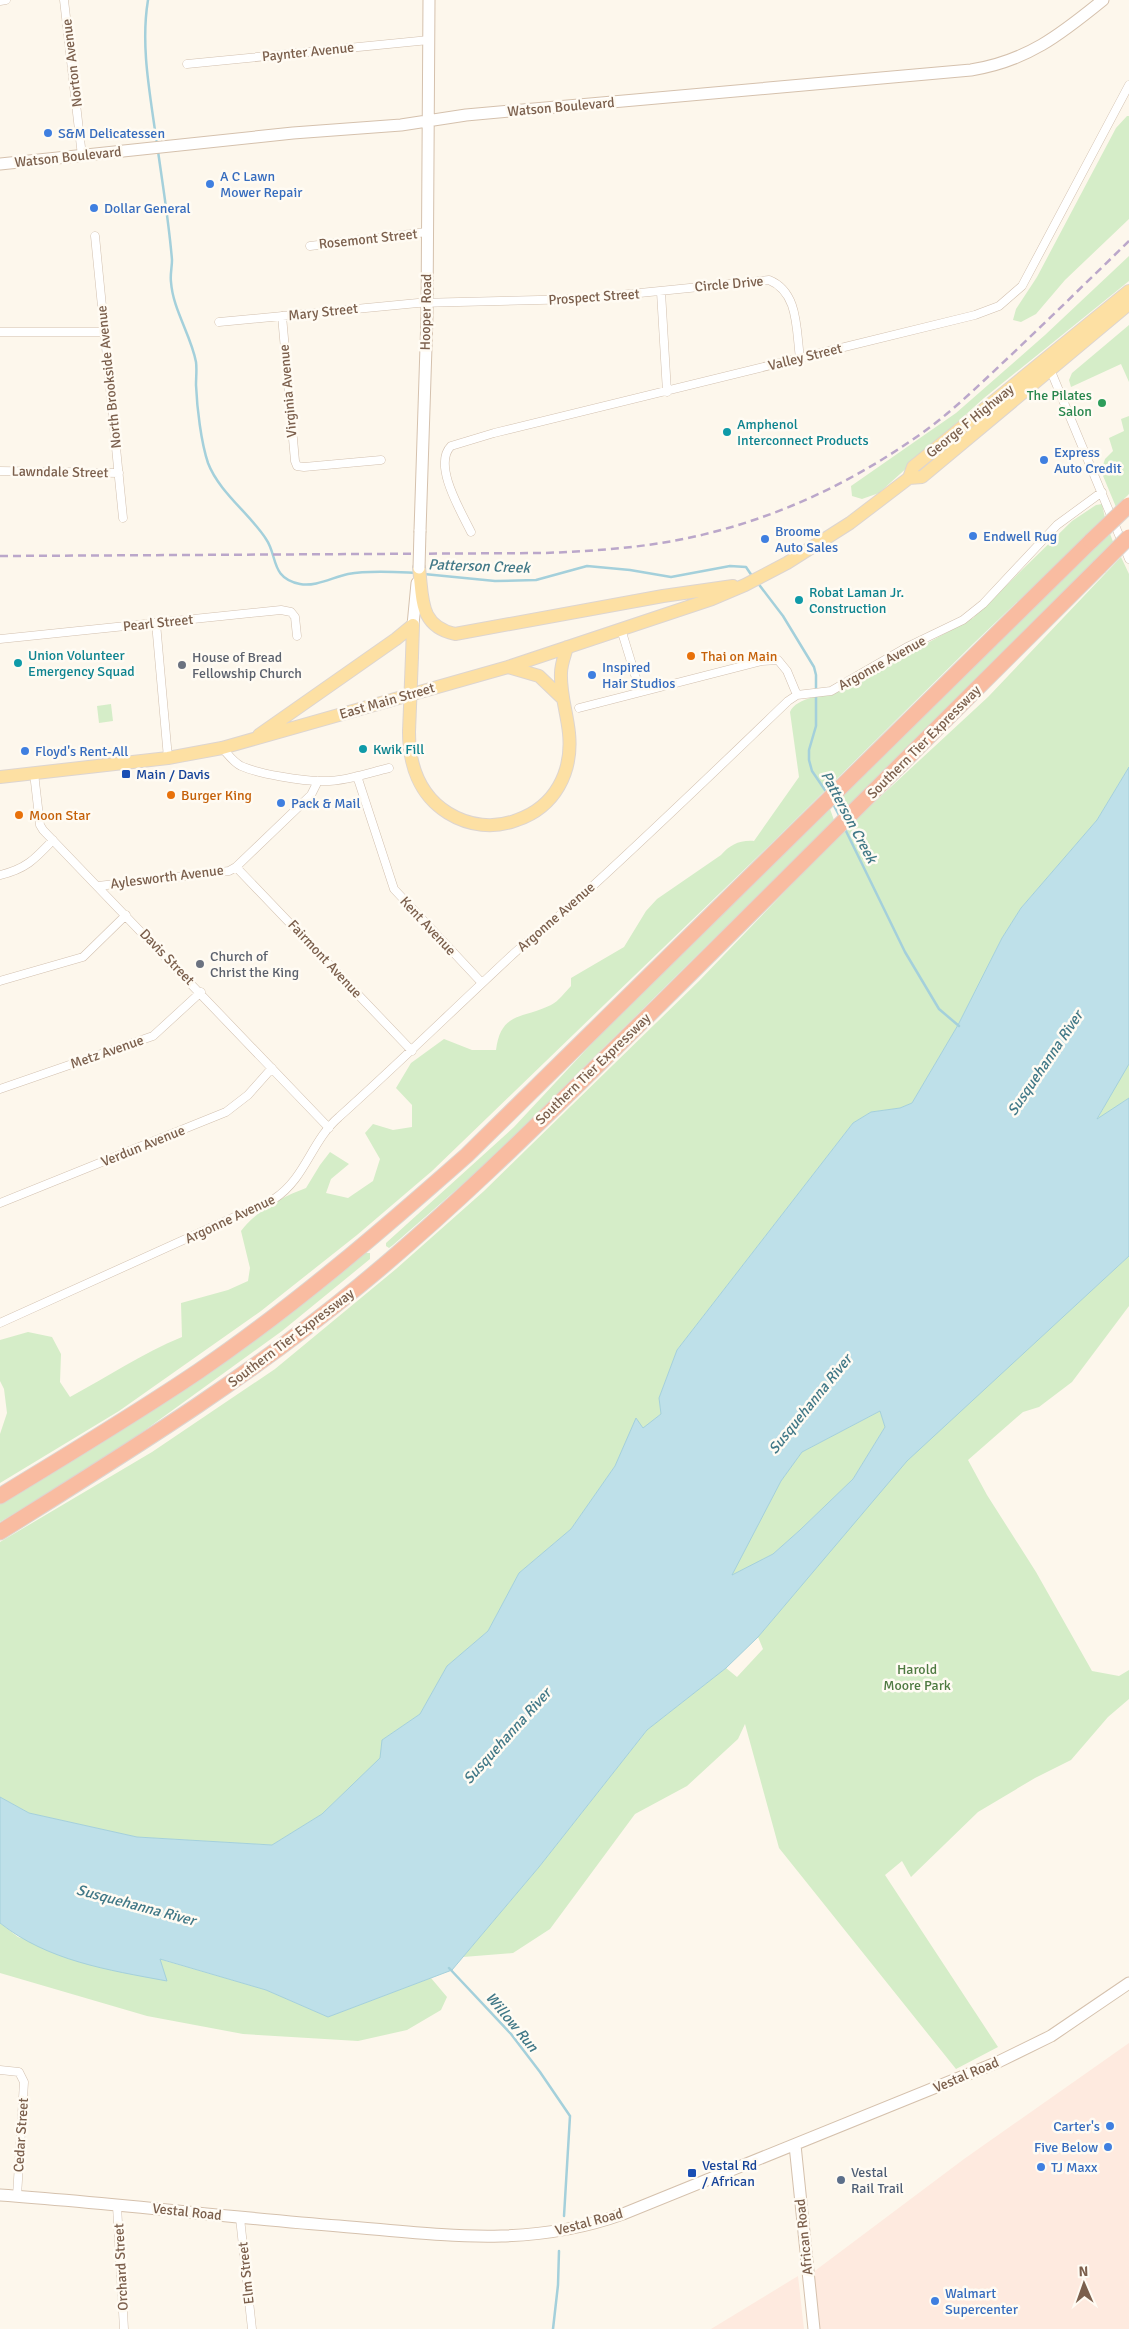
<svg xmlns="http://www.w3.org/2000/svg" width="1129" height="2329" viewBox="0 0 1129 2329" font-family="Signika,sans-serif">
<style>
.commercial{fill:#feeadf}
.green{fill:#d5edc8}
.water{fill:#bee0e9;stroke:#a4d0db;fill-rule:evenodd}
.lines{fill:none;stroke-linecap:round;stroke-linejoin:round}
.stream{stroke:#a4d0db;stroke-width:2.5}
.street-casing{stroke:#d2c0af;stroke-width:9}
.secondary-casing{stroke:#d5c1ad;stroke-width:13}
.primary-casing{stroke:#ddd5d0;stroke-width:14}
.highway-casing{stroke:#ddd5d0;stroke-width:17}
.street{stroke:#fff;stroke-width:8}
.secondary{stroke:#fff;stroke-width:11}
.primary{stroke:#fde0a3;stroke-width:12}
.highway{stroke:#f9bca1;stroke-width:15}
.rail{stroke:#bba7ca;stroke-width:2.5;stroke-dasharray:8 5;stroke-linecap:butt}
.secondary-bridge-casing{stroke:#d5c1ad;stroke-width:13;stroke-linecap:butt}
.primary-bridge-casing{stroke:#ddd5d0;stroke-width:14;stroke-linecap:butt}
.highway-bridge-casing{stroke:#ddd5d0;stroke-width:17;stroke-linecap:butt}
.secondary-bridge{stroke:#fff;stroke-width:11}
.primary-bridge{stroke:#fde0a3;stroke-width:12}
.highway-bridge{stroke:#f9bca1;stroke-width:15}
.shop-dot{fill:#3f7fe0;stroke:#fffbf3;stroke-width:2}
.leisure-dot{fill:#2e9e5b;stroke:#fffbf3;stroke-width:2}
.culture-dot{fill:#0f9aa8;stroke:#fffbf3;stroke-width:2}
.food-dot{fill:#e8710a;stroke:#fffbf3;stroke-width:2}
.worship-dot{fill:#6b7280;stroke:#fffbf3;stroke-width:2}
.transit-dot{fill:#1a4fb4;stroke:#fffbf3;stroke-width:2}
.service-dot{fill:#5c6f8a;stroke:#fffbf3;stroke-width:2}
.labels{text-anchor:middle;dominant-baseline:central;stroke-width:5;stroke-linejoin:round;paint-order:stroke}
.street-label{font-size:14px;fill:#7b5f4c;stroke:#fffbf3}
.shop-label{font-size:14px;fill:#366cbe;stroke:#fffbf3;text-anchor:start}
.leisure-label{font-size:14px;fill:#27864d;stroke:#fffbf3;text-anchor:end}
.culture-label{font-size:14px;fill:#0d838f;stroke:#fffbf3;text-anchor:start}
.food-label{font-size:14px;fill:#c56008;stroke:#fffbf3;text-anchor:start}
.worship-label{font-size:14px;fill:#5b616d;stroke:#fffbf3;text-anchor:start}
.transit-label{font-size:14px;fill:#164399;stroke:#fffbf3;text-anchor:start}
.park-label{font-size:14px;fill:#4e7a41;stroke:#fffbf3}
.service-label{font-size:14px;fill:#4e5e75;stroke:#fffbf3;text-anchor:start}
.water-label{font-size:15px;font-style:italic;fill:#417887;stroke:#fffbf3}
</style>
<rect width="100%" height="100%" fill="#fdf7ec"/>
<path class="commercial" d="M 1129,2043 L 1129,2329 L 814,2329 L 808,2276 L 964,2159 Z
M 798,2276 L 804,2329 L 711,2329 Z"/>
<path class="green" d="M 1127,116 L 1129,116 L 1129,219 L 1065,280 L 1036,314 L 1021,322 L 1013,320 L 1016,309 L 1037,277 L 1116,128 Z
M 1129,256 L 1129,281 L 984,398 L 879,493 L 862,499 L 852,496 L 851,486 L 956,413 L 1045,335 Z
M 1129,325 L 1129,382 L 1121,364 L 1071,387 L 1069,380 L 1072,373 Z
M 1129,416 L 1129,494 L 1116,507 L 1101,471 L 1105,459 L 1113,451 L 1109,438 L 1124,431 L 1121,419 Z
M 1102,504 L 1105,518 L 974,643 L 775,840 L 432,1171 L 357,1235 L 261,1311 L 119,1411 L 0,1483 L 0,1434 L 7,1413 L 4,1389 L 0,1381 L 0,1340 L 28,1332 L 52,1337 L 61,1354 L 60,1382 L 70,1397 C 107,1377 143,1353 182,1337 L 181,1303 L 228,1290 L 248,1281 L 250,1268 L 241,1231 C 257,1210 282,1197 306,1188 L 320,1165 L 330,1152 L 349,1164 L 331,1179 L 326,1193 L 348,1198 L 373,1181 L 380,1159 L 365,1133 L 373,1124 L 393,1130 L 412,1127 L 412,1105 L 396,1088 L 411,1063 L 444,1039 L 472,1050 L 496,1050 C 501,1011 523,1019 551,1005 C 559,1001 565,992 571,986 L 571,978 L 624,947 L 646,911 L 657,899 L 721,855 C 730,845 739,840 754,841 L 799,777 L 790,712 C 796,697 827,695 842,690 L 973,618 L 1072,521 L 1096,505 Z
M 1109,531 L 1115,547 L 847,808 L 842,797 Z
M 1121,557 L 1129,574 L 1129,767 L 1097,820 L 1021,908 L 1002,938 L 958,1025 L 912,1103 L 900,1108 L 871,1112 L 853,1123 L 677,1350 L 659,1398 L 661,1414 L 643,1429 L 636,1419 L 615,1466 L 571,1529 L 519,1573 L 488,1631 L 447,1666 L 420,1714 L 382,1740 L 381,1758 L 322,1814 L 272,1845 L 137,1837 L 29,1813 L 0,1797 L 0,1542 L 152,1452 L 275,1369 L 396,1269 L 484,1191 L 699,981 L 840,834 L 988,697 Z
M 111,704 L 113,721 L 99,723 L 97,706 Z
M 830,809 L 834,820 L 488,1162 L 393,1245 L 389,1248 L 386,1246 L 386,1243 L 514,1127 L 596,1039 Z
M 1129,1064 L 1129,1098 L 1097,1120 L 1127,1065 Z
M 364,1253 L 370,1253 L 370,1259 L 282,1331 L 101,1462 L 0,1522 L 0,1502 Z
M 1129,1256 L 1129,1306 L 1072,1382 L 1039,1407 L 1023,1412 L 968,1460 L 987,1495 L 1036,1572 L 1092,1671 L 1119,1676 L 1129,1670 L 1129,1699 L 1108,1717 L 1071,1760 L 1035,1778 L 978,1812 L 911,1877 L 902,1861 L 885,1875 L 998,2047 L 956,2069 L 779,1848 L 745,1724 L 738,1739 L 687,1786 L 635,1814 L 550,1929 L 513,1953 L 463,1957 L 539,1867 L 647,1730 L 726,1668 L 737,1677 L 763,1649 L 758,1637 L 906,1461 Z
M 880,1411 L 885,1427 L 853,1479 L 800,1530 L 773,1554 L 731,1576 L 781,1481 L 802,1452 Z
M 0,1923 L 18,1937 L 166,1981 L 159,1959 L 266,1990 L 328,2017 L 431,1978 L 447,1997 L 441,2010 L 407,2030 L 358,2041 L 243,2034 L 147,2016 L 0,1973 Z"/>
<path class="water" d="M 1129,767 L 1129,1064 L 1097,1119 L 1129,1098 L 1129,1256 L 907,1461 L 758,1637 L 726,1668 L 647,1730 L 539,1867 L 452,1970 L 328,2017 L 266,1990 L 160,1959 L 167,1981 C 108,1970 48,1961 0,1923 L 0,1797 L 29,1813 L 137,1837 L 272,1845 L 322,1814 L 380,1758 L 382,1740 L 420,1714 L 447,1666 L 488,1631 L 519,1573 L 571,1529 L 615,1466 L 636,1418 L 643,1428 L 661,1414 L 659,1398 L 677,1350 L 853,1123 L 871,1112 L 900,1108 L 912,1103 L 958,1025 L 1002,938 L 1021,908 L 1097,820 ZM 880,1411 L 885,1427 L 853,1479 L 800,1530 L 773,1554 L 732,1575 L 781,1481 L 802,1452 Z"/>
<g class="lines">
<path class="stream" d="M 148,0 C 140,48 151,98 157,145
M 158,151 C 163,187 169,223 172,260 C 172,267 170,275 171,282 C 173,310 191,335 196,362 C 197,369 196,377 196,385 C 197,408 201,442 208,463 C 219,492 250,514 266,539 C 278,556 270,578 300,584 C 316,587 333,577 348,574 C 370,570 395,572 416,573
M 424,574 L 495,581 L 536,580 L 587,566 L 630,570 L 671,577 L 730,566 L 746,567 L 752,576
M 757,582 L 783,616 L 814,667 L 816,675 L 816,726 L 809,750 L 809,760 L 812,771 L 827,793
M 832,802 L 840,817
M 845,829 L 905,952 L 939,1009 L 959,1026
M 449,1968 L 511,2034 L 540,2072 L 570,2116 L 564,2216
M 553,2329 L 558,2285 L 559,2251"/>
<defs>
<path id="street" d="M 64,0 L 82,156
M 0,1 L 6,0
M 187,64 L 429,40
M 95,236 L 123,518
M 310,246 L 427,232
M 661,292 L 667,392
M 282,316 L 295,461 L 297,466 L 304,467 L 381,460
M 219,322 L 418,303 L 580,299 L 769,280 C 799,292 796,330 800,358
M 0,332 L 105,332
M 1050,369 L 1129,559
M 0,471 L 119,473
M 471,532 C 462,513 432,465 451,446 L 494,433 L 975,315 L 999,306 L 1022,286 L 1129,85
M 156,623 L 168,758
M 621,629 L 640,691
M 0,639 L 281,610 L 291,612 L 295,617 L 297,636
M 579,708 L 762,661 L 778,660 L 787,671 L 797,695
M 222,748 C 228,754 233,762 241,766 C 259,774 302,781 321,781 C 343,782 368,773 389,768
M 34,773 L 40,825 L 43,830 L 329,1128
M 357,776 L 394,889 L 482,983
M 236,867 L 412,1051
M 0,875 C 26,869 35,859 53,840
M 98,886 L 229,871 L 236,867 L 311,795 L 318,781
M 0,981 L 83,957 L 126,915
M 0,1089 L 153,1036 L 201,992
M 0,1203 L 226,1112 L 248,1095 L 272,1068
M 0,1323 L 274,1199 C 306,1178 311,1141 339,1117 C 397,1065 453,1010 510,957 C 530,938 553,922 574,903 C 647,837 717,769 788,701 L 797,695 L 831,691 L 909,646 L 963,620 L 983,604 L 1057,525 L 1102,492
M 0,2070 L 19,2072 L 24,2082 L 17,2196
M 117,2206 L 124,2329
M 240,2218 L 252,2329"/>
<path id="secondary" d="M 0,164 L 293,133 L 401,125 L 466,115 L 971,70 C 1027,61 1060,35 1103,0
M 420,531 L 427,316 L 429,0
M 413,625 L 417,583
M 795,2145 L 814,2329
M 0,2195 C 113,2203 226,2217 339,2226 C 439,2234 526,2249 623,2214 L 998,2062 L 1051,2036 L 1129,1983"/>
<path id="primary" d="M 909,478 L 913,467 L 1129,291
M 419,568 C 423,599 419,626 455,634 L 663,596 L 733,586
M 412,656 L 413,625
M 508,667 L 539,676 L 562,698
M 409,732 C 409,764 419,795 448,813 C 469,826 494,829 517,820 C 555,807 573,772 569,733 C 567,713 560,693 561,673 C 561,664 565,655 567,647
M 259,735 L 396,639 L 413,625
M 0,777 L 168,758 L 222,748 L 508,667 L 712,599 L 745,585 L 787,563 L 850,523 L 909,478 L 922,477 L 1129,304"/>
<path id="highway" d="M 0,1496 C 67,1455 134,1415 199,1371 C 294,1306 381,1231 467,1155 L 1091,541
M 0,1532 C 124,1454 245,1380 359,1286 C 465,1199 562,1100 660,1004 C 807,859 953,713 1099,567"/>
</defs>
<use href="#street" class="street-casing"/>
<use href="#secondary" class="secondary-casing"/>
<use href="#primary" class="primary-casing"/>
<use href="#highway" class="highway-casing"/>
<use href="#street" class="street"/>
<use href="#secondary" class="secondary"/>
<use href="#primary" class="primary"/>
<use href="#highway" class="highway"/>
<path class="rail" d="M 0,556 L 545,553 C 593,551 641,548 688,538 C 769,521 846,486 915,438 C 949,415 979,385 1009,357 C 1049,319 1089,280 1129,241"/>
<defs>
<path id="secondary-bridge" d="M 419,568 L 420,531"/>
<path id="primary-bridge" d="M 409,732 L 412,656"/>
<path id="highway-bridge" d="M 1091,541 L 1129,505
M 1099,567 L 1129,537"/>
</defs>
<use href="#secondary-bridge" class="secondary-bridge-casing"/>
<use href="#primary-bridge" class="primary-bridge-casing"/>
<use href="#highway-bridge" class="highway-bridge-casing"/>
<use href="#secondary-bridge" class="secondary-bridge"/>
<use href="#primary-bridge" class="primary-bridge"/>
<use href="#highway-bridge" class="highway-bridge"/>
</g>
<g class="shop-dot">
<circle cx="48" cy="133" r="5"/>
<circle cx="210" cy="184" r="5"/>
<circle cx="94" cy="208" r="5"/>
<circle cx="1044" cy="460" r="5"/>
<circle cx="973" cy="536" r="5"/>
<circle cx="765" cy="539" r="5"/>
<circle cx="592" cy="675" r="5"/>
<circle cx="25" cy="751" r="5"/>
<circle cx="281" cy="803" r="5"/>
<circle cx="1110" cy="2126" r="5"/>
<circle cx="1108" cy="2147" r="5"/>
<circle cx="1041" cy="2167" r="5"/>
<circle cx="935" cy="2301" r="5"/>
</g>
<circle class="leisure-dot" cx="1102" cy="403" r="5"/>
<g class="culture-dot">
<circle cx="727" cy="432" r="5"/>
<circle cx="799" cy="600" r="5"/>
<circle cx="18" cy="663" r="5"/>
<circle cx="363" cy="749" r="5"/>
</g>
<g class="food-dot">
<circle cx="691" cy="656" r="5"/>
<circle cx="171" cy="795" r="5"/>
<circle cx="19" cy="815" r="5"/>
</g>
<g class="worship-dot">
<circle cx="182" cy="665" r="5"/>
<circle cx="200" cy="964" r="5"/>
</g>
<g class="transit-dot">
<rect x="121" y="769" width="10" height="10" rx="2.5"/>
<rect x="687" y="2168" width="10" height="10" rx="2.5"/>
</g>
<circle class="service-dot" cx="841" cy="2180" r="5"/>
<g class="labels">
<g class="street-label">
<text transform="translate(308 52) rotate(-6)">Paynter Avenue</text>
<text transform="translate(72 63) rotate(-97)">Norton Avenue</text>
<text transform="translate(561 107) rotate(-5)">Watson Boulevard</text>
<text transform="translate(68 157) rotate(-6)">Watson Boulevard</text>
<text transform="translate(368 239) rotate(-6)">Rosemont Street</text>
<text transform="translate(729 284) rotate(-5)">Circle Drive</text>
<text transform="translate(594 297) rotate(-4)">Prospect Street</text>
<text transform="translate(323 312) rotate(-6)">Mary Street</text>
<text transform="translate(426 312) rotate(-89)">Hooper Road</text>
<text transform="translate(805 357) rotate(-14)">Valley Street</text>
<text transform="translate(109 377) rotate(-96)">North Brookside Avenue</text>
<text transform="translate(288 391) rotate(-95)">Virginia Avenue</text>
<text transform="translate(970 421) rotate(-39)">George F Highway</text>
<text transform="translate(60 472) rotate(1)">Lawndale Street</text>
<text transform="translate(158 623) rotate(-6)">Pearl Street</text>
<text transform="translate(882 663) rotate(-29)">Argonne Avenue</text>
<text transform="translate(387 701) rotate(-16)">East Main Street</text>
<text transform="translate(924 742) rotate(-45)">Southern Tier Expressway</text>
<text transform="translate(167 877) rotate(-7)">Aylesworth Avenue</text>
<text transform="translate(556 917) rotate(-41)">Argonne Avenue</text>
<text transform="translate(428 926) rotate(47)">Kent Avenue</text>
<text transform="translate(167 957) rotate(46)">Davis Street</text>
<text transform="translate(325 959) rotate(47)">Fairmont Avenue</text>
<text transform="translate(107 1052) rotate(-19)">Metz Avenue</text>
<text transform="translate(593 1069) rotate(-44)">Southern Tier Expressway</text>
<text transform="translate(143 1146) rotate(-22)">Verdun Avenue</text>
<text transform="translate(230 1219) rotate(-25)">Argonne Avenue</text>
<text transform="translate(291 1338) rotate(-37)">Southern Tier Expressway</text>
<text transform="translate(966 2075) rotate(-23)">Vestal Road</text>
<text transform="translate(21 2135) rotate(-86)">Cedar Street</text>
<text transform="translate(187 2212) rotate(6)">Vestal Road</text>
<text transform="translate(589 2222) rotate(-15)">Vestal Road</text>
<text transform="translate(804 2237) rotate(-96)">African Road</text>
<text transform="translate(121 2267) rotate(-93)">Orchard Street</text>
<text transform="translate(246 2273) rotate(-96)">Elm Street</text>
</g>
<g class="shop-label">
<text x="58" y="133">S&amp;M Delicatessen</text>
<text x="220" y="176">A C Lawn<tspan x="220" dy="16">Mower Repair</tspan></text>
<text x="104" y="208">Dollar General</text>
<text x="1054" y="452">Express<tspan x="1054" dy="16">Auto Credit</tspan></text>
<text x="775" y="531">Broome<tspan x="775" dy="16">Auto Sales</tspan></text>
<text x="983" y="536">Endwell Rug</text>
<text x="602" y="667">Inspired<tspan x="602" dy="16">Hair Studios</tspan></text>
<text x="35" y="751">Floyd's Rent-All</text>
<text x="291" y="803">Pack &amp; Mail</text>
<text x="1100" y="2126" text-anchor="end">Carter's</text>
<text x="1098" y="2147" text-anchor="end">Five Below</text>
<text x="1051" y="2167">TJ Maxx</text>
<text x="945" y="2293">Walmart<tspan x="945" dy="16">Supercenter</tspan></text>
</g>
<g class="leisure-label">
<text x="1092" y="395">The Pilates<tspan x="1092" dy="16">Salon</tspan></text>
</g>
<g class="culture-label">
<text x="737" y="424">Amphenol<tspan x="737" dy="16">Interconnect Products</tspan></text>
<text x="809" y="592">Robat Laman Jr.<tspan x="809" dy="16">Construction</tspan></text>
<text x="28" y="655">Union Volunteer<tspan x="28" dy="16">Emergency Squad</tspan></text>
<text x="373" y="749">Kwik Fill</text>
</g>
<g class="food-label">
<text x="701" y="656">Thai on Main</text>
<text x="181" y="795">Burger King</text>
<text x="29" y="815">Moon Star</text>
</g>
<g class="worship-label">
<text x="192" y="657">House of Bread<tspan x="192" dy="16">Fellowship Church</tspan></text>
<text x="210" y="956">Church of<tspan x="210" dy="16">Christ the King</tspan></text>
</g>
<g class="transit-label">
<text x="136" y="774">Main / Davis</text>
<text x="702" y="2165">Vestal Rd<tspan x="702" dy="16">/ African</tspan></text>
</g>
<g class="park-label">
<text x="917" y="1669">Harold<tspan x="917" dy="16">Moore Park</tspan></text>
</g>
<g class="service-label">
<text x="851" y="2172">Vestal<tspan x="851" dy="16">Rail Trail</tspan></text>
</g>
<g class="water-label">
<text transform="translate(479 566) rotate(2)">Patterson Creek</text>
<text transform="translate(849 817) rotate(62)">Patterson Creek</text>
<text transform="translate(1045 1063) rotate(-56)">Susquehanna River</text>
<text transform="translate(810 1404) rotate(-51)">Susquehanna River</text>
<text transform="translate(507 1736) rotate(-48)">Susquehanna River</text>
<text transform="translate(136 1905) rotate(15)">Susquehanna River</text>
<text transform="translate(512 2022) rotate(50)">Willow Run</text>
</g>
</g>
<g transform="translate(1084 2284) rotate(358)" stroke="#fffbf3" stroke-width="4" paint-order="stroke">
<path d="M0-4L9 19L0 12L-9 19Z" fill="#7b5f4c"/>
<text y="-8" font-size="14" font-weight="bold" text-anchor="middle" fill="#7b5f4c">N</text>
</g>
</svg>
